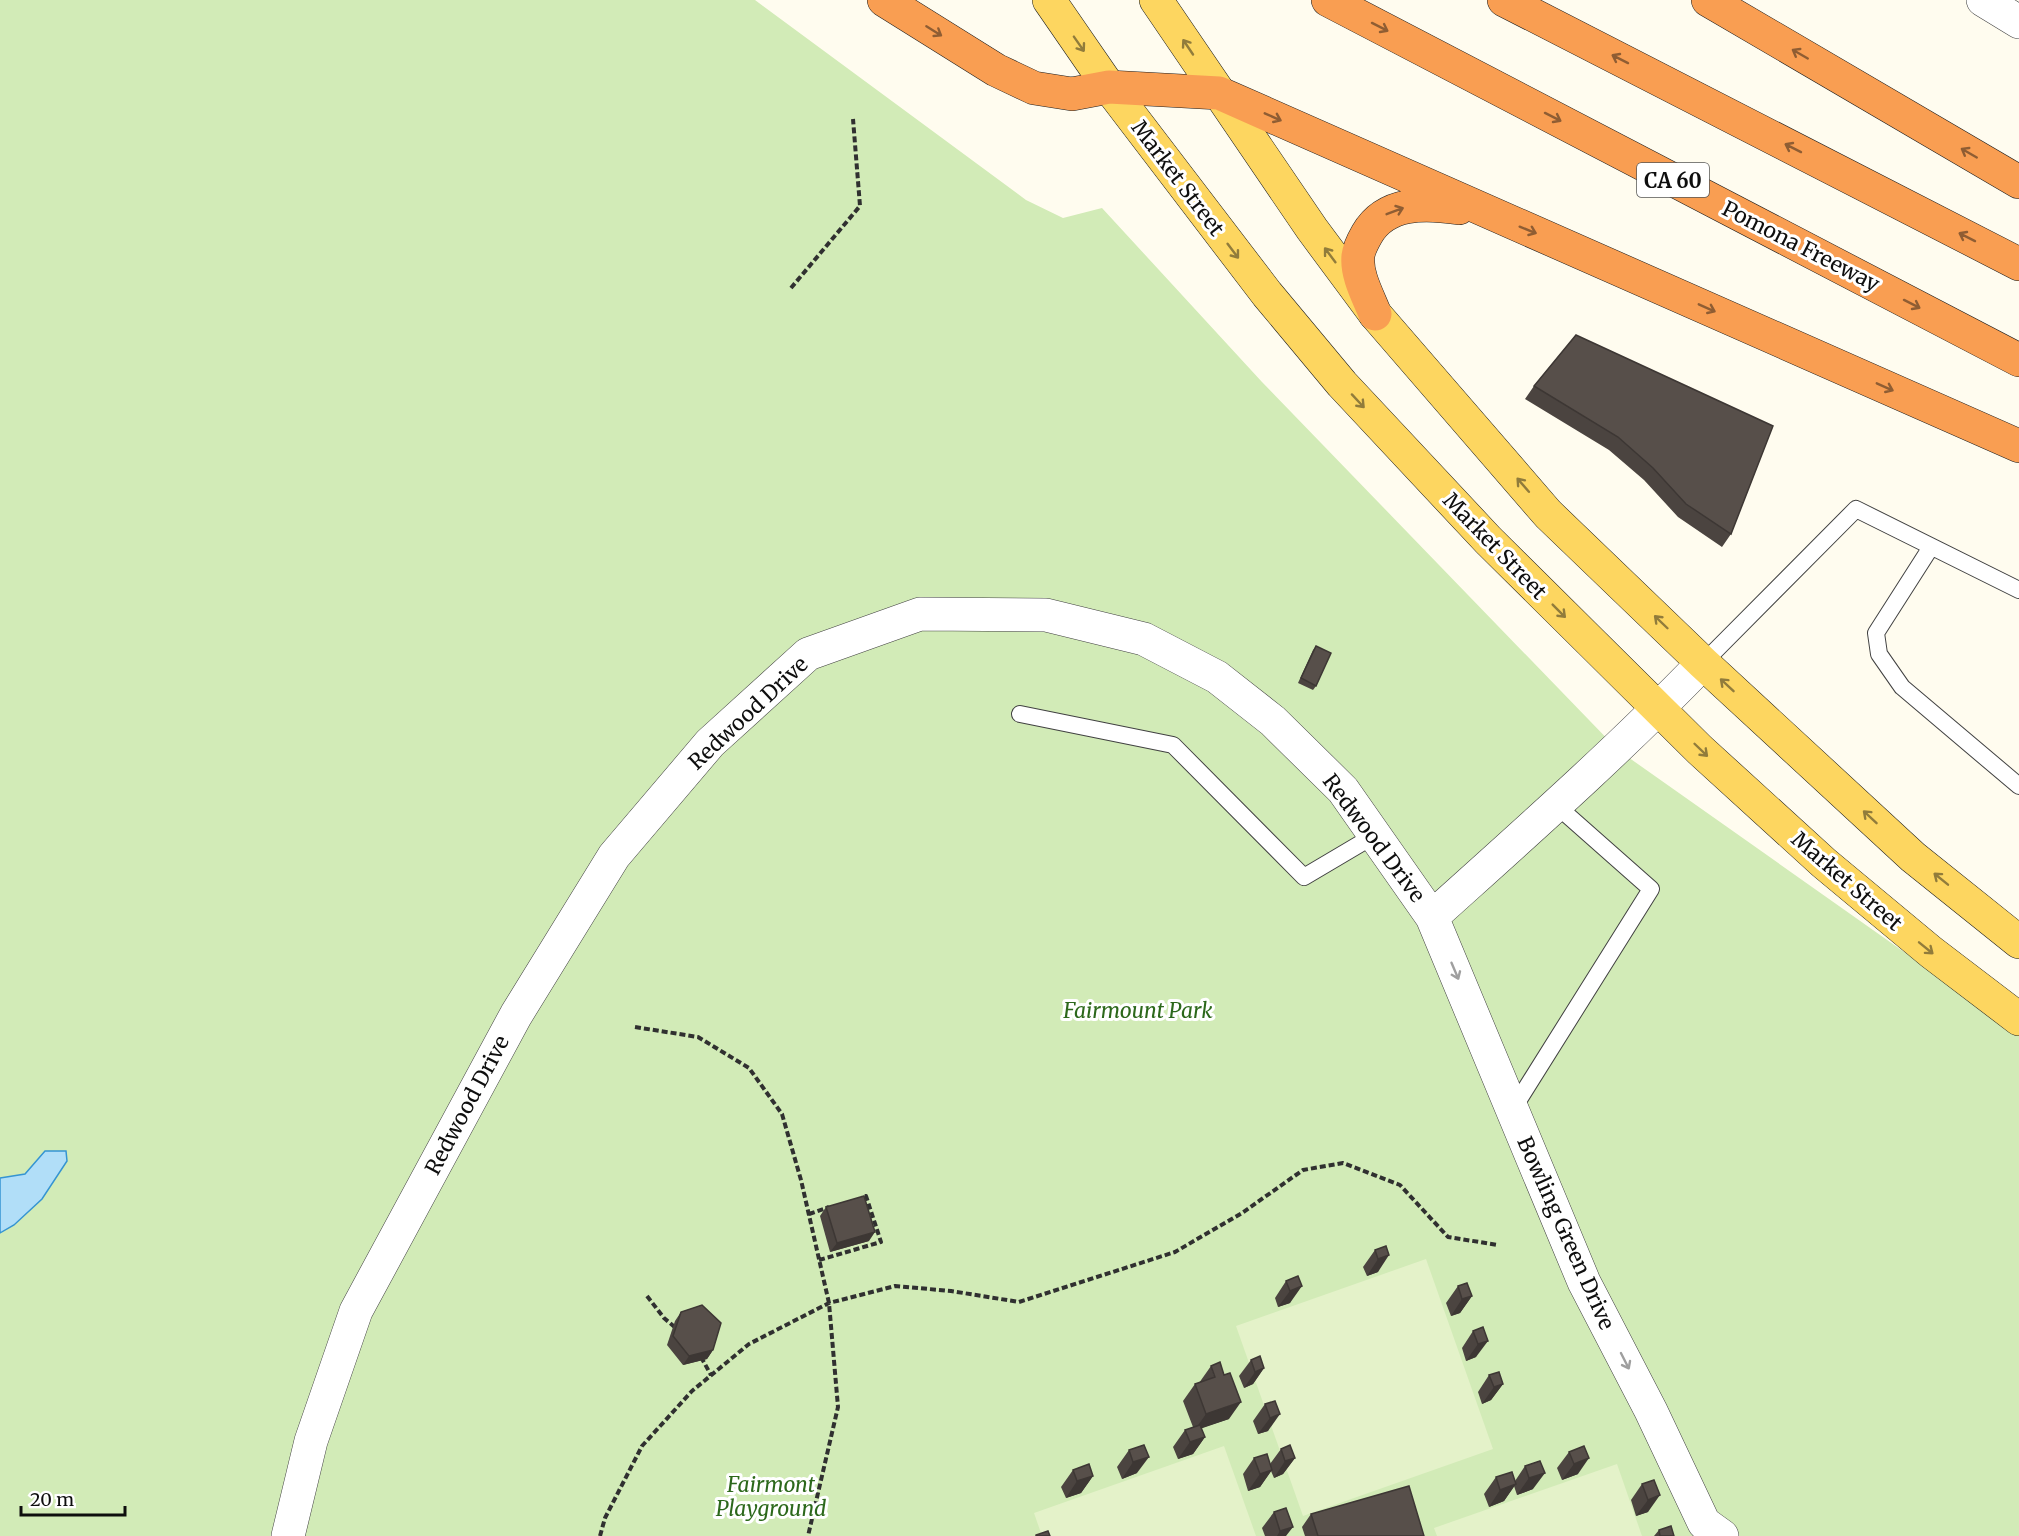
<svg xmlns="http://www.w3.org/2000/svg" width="2019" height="1536" viewBox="0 0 2019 1536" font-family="Merriweather,serif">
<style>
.green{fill:#d2ebb7}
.pitch{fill:#e4f2c9}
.water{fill:#b1def8;stroke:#3594d2;stroke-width:1.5}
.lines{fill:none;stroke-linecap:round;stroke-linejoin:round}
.service-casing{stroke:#414141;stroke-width:18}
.minor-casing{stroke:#414141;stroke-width:34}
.primary-casing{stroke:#1f1f1f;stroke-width:34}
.motorway-casing{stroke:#1f1f1f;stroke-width:34}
.path{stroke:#303030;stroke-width:4;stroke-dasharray:6 3;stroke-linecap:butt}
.service{stroke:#fff;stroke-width:16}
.minor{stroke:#fff;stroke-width:33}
.primary{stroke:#fdd660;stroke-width:33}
.motorway{stroke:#f99e52;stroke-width:33}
.wall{fill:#4b4440}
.shaded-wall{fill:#3d3734}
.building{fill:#574f4a;stroke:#3d3734;stroke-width:1.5}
.oneway{stroke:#8f5d33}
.oneway2{stroke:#917c3b}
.oneway3{stroke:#9f9f9f}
.labels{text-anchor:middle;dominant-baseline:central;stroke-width:6;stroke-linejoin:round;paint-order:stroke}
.shield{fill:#fff;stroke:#565656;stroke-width:1.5}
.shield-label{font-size:20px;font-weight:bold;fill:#0e0e0e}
.street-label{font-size:21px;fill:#0e0e0e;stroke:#fff}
.park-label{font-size:21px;font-style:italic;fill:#2c681b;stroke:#fff}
</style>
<rect width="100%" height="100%" fill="#fffcef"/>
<path class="green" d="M 0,0 L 755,0 L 1026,200 L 1063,218 L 1102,208 L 1262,382 L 1618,750 L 2019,1033 L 2019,1536 L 0,1536 Z"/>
<path class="pitch" d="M 1426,1259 L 1493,1449 L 1303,1516 L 1236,1326 Z
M 1224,1446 L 1256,1536 L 1042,1536 L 1034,1513 Z
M 1617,1464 L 1642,1536 L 1437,1536 L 1434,1528 Z"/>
<path class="water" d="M 45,1151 L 66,1151 L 67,1161 L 42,1199 L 14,1225 L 0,1233 L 0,1178 L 25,1174 Z"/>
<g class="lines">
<defs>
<path id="service" d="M 1931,547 L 1876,633 L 1879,654 L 1902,687 L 2019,786
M 1703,663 L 1856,509 L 2019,590
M 1020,714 L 1173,745 L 1304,877 L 1375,835
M 1513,1109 L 1651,889 L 1556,805"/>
<path id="minor" d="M 1983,0 L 2019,22
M 1432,917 C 1524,834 1617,752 1703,663
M 288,1536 L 311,1441 L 356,1311 L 516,1015 L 614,856 L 710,743 L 808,654 L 920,614 L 1046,615 L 1144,639 L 1217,677 L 1273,721 L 1343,790 L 1432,917 L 1584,1282 L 1651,1411 L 1704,1523 L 1722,1536"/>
<path id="primary" d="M 1049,0 L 1109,87 L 1267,294 L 1342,384 L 1488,540 L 1700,750 L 1824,863 L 1931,952 L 2019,1019
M 1156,0 L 1312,229 L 1375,314 L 1548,514 L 1703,663 L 1913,857 L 2019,942"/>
<path id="motorway" d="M 884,0 L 996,70 L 1034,88 L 1072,94 L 1109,87 L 1219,93 L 2019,446
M 1328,0 L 2019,360
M 1504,0 L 2019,264
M 1708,0 L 2019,182
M 1375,314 C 1368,296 1356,275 1358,256 C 1359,248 1363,241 1367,234 C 1386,201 1426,203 1459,208"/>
</defs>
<use href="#service" class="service-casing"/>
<use href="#minor" class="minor-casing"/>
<use href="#primary" class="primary-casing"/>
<use href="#motorway" class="motorway-casing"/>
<path class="path" d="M 791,288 L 860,206 L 853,119
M 635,1027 L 698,1037 L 749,1068 L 782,1114 L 801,1180 L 829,1303 L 838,1407 L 808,1536
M 809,1214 L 829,1207
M 819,1260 L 881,1242 L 866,1196 L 862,1197
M 647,1296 L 664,1318 L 677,1329
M 701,1357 L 711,1375
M 600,1536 L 605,1518 L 642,1446 L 692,1391 L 749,1344 L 829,1303 L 895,1286 L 951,1291 L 1019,1302 L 1175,1252 L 1242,1213 L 1303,1170 L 1343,1163 L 1400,1185 L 1448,1237 L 1498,1245"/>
<use href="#service" class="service"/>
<use href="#minor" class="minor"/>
<use href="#primary" class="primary"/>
<use href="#motorway" class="motorway"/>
</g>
<path class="wall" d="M 1576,335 L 1731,534 L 1722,547 L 1678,517 L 1644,480 L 1609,450 L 1525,399 L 1534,386 Z
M 1316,646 L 1316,686 L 1313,690 L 1298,683 L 1313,650 Z
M 826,1207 L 869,1241 L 830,1252 L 820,1216 Z
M 1386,1246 L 1378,1272 L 1367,1276 L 1363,1267 L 1375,1250 Z
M 1298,1276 L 1290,1303 L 1278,1307 L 1275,1298 L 1286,1281 Z
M 1458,1286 L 1472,1296 L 1460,1313 L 1451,1316 L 1446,1303 Z
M 681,1312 L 713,1350 L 707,1359 L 683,1365 L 667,1345 L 675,1321 Z
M 1483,1327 L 1476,1357 L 1466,1361 L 1462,1348 L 1473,1331 Z
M 1251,1360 L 1264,1368 L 1253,1384 L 1244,1388 L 1239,1376 Z
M 1211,1366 L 1229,1419 L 1201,1428 L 1205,1437 L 1193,1454 L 1178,1459 L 1173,1447 L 1185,1430 L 1193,1427 L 1183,1401 L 1195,1384 L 1199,1383 Z
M 1489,1375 L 1503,1384 L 1491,1400 L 1482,1404 L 1478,1392 Z
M 1275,1401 L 1268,1431 L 1258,1434 L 1253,1421 L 1265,1404 Z
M 1281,1449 L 1295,1458 L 1283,1474 L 1274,1478 L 1271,1471 L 1260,1487 L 1248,1491 L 1243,1474 L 1254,1458 L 1270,1464 Z
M 1129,1450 L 1137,1473 L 1122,1479 L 1117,1467 Z
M 1569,1452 L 1578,1474 L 1562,1480 L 1557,1468 Z
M 1525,1466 L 1533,1489 L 1517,1495 L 1514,1486 L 1504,1501 L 1489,1507 L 1484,1494 L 1496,1477 L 1515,1481 Z
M 1073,1470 L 1093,1476 L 1081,1493 L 1066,1498 L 1061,1487 Z
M 1654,1480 L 1648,1512 L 1636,1516 L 1631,1500 L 1642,1484 Z
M 1274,1512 L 1286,1536 L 1265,1536 L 1262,1528 Z
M 1311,1514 L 1424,1536 L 1305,1536 L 1302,1527 Z
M 1659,1530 L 1674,1536 L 1654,1536 Z"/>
<path class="shaded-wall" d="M 875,1232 L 869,1241 L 830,1252 L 837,1243 Z
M 1389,1255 L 1378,1272 L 1367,1276 L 1378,1259 Z
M 1302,1286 L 1290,1303 L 1278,1307 L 1290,1291 Z
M 1472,1296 L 1460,1313 L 1451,1316 L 1462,1299 Z
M 1488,1341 L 1476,1357 L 1466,1361 L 1478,1344 Z
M 713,1350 L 707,1359 L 683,1365 L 689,1356 Z
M 1264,1368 L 1253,1384 L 1244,1388 L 1255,1372 Z
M 1503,1384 L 1491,1400 L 1482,1404 L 1494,1387 Z
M 1241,1402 L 1229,1419 L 1194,1431 L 1206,1414 Z
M 1280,1414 L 1268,1431 L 1258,1434 L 1270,1418 Z
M 1205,1437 L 1193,1454 L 1178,1459 L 1190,1442 Z
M 1149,1457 L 1137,1473 L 1122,1479 L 1133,1462 Z
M 1295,1458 L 1283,1474 L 1274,1478 L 1285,1461 Z
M 1589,1458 L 1578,1474 L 1562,1480 L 1574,1464 Z
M 1272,1470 L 1260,1487 L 1248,1491 L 1260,1474 Z
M 1545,1473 L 1533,1489 L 1517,1495 L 1529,1478 Z
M 1093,1476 L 1081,1493 L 1066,1498 L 1077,1481 Z
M 1516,1484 L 1504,1501 L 1489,1507 L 1500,1490 Z
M 1660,1495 L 1648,1512 L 1636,1516 L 1648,1500 Z
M 1293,1527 L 1286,1536 L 1277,1536 L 1280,1531 Z"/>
<path class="building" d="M 1576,335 L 1773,426 L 1731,534 L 1686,504 L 1653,468 L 1618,437 L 1534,386 Z
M 1316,646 L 1331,653 L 1316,686 L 1301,678 Z
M 864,1196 L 875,1232 L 837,1243 L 826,1207 Z
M 1386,1246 L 1389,1255 L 1378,1259 L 1375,1250 Z
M 1298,1276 L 1302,1286 L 1290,1291 L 1286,1281 Z
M 1467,1283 L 1472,1296 L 1462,1299 L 1458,1286 Z
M 702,1305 L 721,1323 L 713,1350 L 689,1356 L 673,1336 L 681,1312 Z
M 1483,1327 L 1488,1341 L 1478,1344 L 1473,1331 Z
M 1260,1356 L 1264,1368 L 1255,1372 L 1251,1360 Z
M 1220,1362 L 1224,1375 L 1230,1373 L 1241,1402 L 1206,1414 L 1195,1384 L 1215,1377 L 1211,1366 Z
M 1499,1372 L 1503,1384 L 1494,1387 L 1489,1375 Z
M 1275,1401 L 1280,1414 L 1270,1418 L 1265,1404 Z
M 1200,1425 L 1205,1437 L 1190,1442 L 1185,1430 Z
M 1144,1445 L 1149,1457 L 1133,1462 L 1129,1450 Z
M 1290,1445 L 1295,1458 L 1285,1461 L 1281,1449 Z
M 1584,1446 L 1589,1458 L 1574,1464 L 1569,1452 Z
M 1267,1454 L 1272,1470 L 1260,1474 L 1254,1458 Z
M 1540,1461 L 1545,1473 L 1529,1478 L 1525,1466 Z
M 1089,1464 L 1093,1476 L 1077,1481 L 1073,1470 Z
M 1512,1472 L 1516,1484 L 1500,1490 L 1496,1477 Z
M 1654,1480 L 1660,1495 L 1648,1500 L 1642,1484 Z
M 1409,1486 L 1424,1536 L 1318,1536 L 1311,1514 Z
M 1286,1508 L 1293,1527 L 1280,1531 L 1274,1512 Z
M 1671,1526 L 1674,1536 L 1660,1536 L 1659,1530 Z
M 1048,1531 L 1050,1536 L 1036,1536 L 1036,1535 Z"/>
<defs><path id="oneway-shaft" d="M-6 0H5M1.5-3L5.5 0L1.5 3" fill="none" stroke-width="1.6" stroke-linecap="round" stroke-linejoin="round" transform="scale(1.5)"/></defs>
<g class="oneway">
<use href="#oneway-shaft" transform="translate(1380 27) rotate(27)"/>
<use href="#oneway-shaft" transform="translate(934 31) rotate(32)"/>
<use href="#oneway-shaft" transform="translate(1800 54) rotate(-150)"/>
<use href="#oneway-shaft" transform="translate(1620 59) rotate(-153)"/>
<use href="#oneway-shaft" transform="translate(1273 117) rotate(24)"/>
<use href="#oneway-shaft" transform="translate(1553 117) rotate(27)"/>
<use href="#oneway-shaft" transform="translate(1793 148) rotate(-153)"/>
<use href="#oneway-shaft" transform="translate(1969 153) rotate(-150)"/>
<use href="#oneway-shaft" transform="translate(1395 211) rotate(-21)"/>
<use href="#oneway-shaft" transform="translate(1528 230) rotate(22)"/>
<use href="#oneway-shaft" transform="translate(1967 237) rotate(-153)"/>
<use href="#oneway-shaft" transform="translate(1912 304) rotate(27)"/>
<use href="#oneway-shaft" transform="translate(1707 308) rotate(24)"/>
<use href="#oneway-shaft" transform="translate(1885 387) rotate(24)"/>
</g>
<g class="oneway2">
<use href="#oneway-shaft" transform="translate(1079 44) rotate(55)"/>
<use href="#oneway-shaft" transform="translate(1188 47) rotate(-124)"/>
<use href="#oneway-shaft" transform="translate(1233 251) rotate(53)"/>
<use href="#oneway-shaft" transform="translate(1330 255) rotate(-127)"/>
<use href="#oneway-shaft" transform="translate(1358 401) rotate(47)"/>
<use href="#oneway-shaft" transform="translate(1523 485) rotate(-131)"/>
<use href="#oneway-shaft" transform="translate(1559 611) rotate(45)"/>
<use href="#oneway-shaft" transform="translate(1661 622) rotate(-136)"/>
<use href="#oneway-shaft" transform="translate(1727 685) rotate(-137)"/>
<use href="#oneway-shaft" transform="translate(1701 750) rotate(44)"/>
<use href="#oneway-shaft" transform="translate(1870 817) rotate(-137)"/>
<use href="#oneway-shaft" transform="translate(1941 879) rotate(-141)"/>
<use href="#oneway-shaft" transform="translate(1926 948) rotate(39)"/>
</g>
<g class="oneway3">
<use href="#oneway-shaft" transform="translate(1455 971) rotate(67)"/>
<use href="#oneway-shaft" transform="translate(1625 1361) rotate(63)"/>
</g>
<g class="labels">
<rect class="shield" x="1637" y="163" width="72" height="34" rx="4.5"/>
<g class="shield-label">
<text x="1673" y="180">CA 60</text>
</g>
<g class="street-label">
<text transform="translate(1178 178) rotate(53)">Market Street</text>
<text transform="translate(1801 246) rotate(27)">Pomona Freeway</text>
<text transform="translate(1495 546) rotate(46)">Market Street</text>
<text transform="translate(748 713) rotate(-43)">Redwood Drive</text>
<text transform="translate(1374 838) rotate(53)">Redwood Drive</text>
<text transform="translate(1847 881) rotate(41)">Market Street</text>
<text transform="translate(467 1105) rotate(-62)">Redwood Drive</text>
<text transform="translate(1566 1233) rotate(66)">Bowling Green Drive</text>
</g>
<g class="park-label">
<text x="1138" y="1010">Fairmount Park</text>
<text x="771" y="1484">Fairmont<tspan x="771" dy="24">Playground</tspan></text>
</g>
</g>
<path d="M21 1506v9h104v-9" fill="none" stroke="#0e0e0e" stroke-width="3"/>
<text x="30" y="1506" font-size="18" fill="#0e0e0e" stroke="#ffffff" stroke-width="4.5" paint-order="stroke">20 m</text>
</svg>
